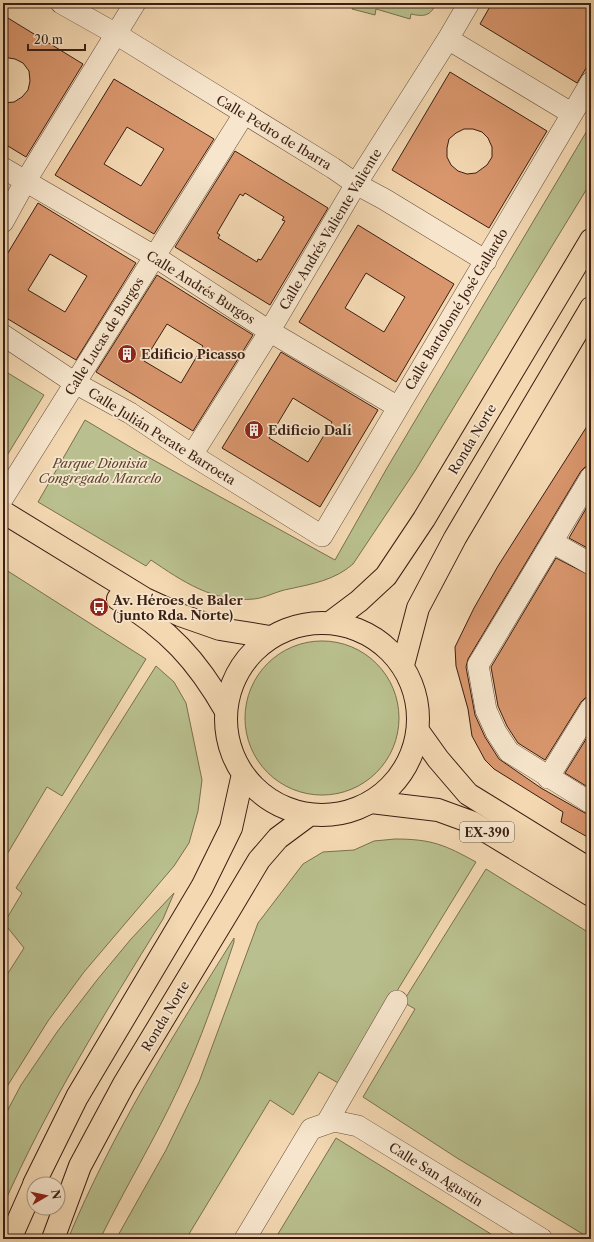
<svg xmlns="http://www.w3.org/2000/svg" width="594" height="1242" viewBox="0 0 594 1242" font-family="'Libre Caslon Text',serif">
<style>
.green{fill:#b9bf8e;stroke:#7a6f50}
.building{fill:#d9966d;stroke:#3a1f13;fill-rule:evenodd}
.lines{fill:none;stroke-linecap:round;stroke-linejoin:round}
.minor-casing{stroke:#684d3b;stroke-width:22}
.major-casing{stroke:#3a1f13;stroke-width:24}
.highway-casing{stroke:#3a1f13;stroke-width:24}
.minor{stroke:#f7e6cd;stroke-width:21}
.major{stroke:#f3d8b2;stroke-width:22}
.highway{stroke:#f3d8b2;stroke-width:22}
.labels{text-anchor:middle;dominant-baseline:central;stroke-width:3.5;stroke-linejoin:round;paint-order:stroke}
.shield{fill:#f7e6cd;stroke:#735b4b;stroke-width:1}
.shield-label{font-size:12px;font-weight:bold;fill:#3a1f13}
.street-label{font-size:13px;fill:#3a1f13;stroke:#f7e6cd}
.poi-label{font-size:13px;font-weight:bold;fill:#3a1f13;stroke:#f7e6cd;text-anchor:start}
.park-label{font-size:13px;font-style:italic;fill:#5a4732;stroke:#f7e6cd}
</style>
<rect width="100%" height="100%" fill="#f3d8b2"/>
<filter id="stains"><feTurbulence type="fractalNoise" baseFrequency=".005" numOctaves="4"/><feColorMatrix values="0 0 0 0 .2 0 0 0 0 .09 0 0 0 0 .02 0 0 0 .5 -.17"/></filter>
<radialGradient id="worn" r=".72"><stop offset=".6" stop-color="#630" stop-opacity="0"/><stop offset="1" stop-color="#630" stop-opacity=".3"/></radialGradient>
<path class="green" d="M 354,3 L 436,3 C 431,16 424,17 411,14 L 410,19 L 376,9 L 375,15 L 352,9 Z
M 591,124 L 591,182 L 415,471 L 353,564 C 335,580 312,584 289,589 C 277,591 265,598 254,599 C 214,603 182,581 151,560 L 146,566 L 38,502 L 85,420 L 137,451 L 335,560 L 387,468 Z
M 3,370 L 44,395 L 3,462 Z
M 3,568 L 146,659 L 62,796 L 47,787 L 3,861 Z
M245 718a77 77 0 1 1 154 0a77 77 0 1 1-154 0Z
M 156,666 L 174,682 L 186,703 L 202,780 L 198,811 L 189,843 L 174,866 L 84,972 L 48,1021 L 3,1093 L 3,981 L 24,948 L 4,923 L 22,893 L 16,888 Z
M 395,839 C 432,839 445,845 476,862 L 340,1084 L 319,1072 L 293,1115 L 270,1100 L 186,1239 L 116,1239 L 166,1150 L 199,1082 L 258,923 L 303,864 L 323,852 L 354,850 L 374,841 Z
M 486,869 L 591,934 L 591,1239 L 457,1158 L 363,1097 L 415,1009 L 403,1002 Z
M 174,893 L 163,919 C 105,1013 47,1106 3,1206 L 3,1119 L 21,1085 L 57,1032 L 97,980 L 131,939 Z
M 234,938 L 234,942 C 217,992 201,1040 179,1087 C 155,1139 125,1188 100,1239 L 68,1239 C 112,1133 173,1036 234,938 Z
M 336,1138 L 499,1239 L 275,1239 Z"/>
<path class="building" d="M 492,3 L 591,3 L 591,60 L 577,83 L 480,24 Z
M 3,15 L 83,64 L 26,157 L 3,143 L 3,103 L 14,102 L 22,97 L 28,90 L 30,81 L 29,71 L 23,63 L 15,59 L 3,57 Z
M 450,72 L 547,131 L 489,228 L 392,170 ZM 464,129 L 473,129 L 482,132 L 488,138 L 492,147 L 492,157 L 487,165 L 476,173 L 467,174 L 458,171 L 451,165 L 447,157 L 447,148 L 449,139 L 456,133 Z
M 114,79 L 214,139 L 154,234 L 55,175 ZM 127,127 L 164,149 L 141,186 L 104,164 Z
M 235,151 L 328,208 L 270,305 L 175,247 ZM 245,193 L 284,217 L 282,220 L 285,221 L 261,260 L 258,259 L 257,262 L 218,238 L 220,235 L 217,233 L 240,194 L 243,196 Z
M 38,203 L 136,263 L 76,360 L 3,316 L 3,261 ZM 50,254 L 87,276 L 65,312 L 28,290 Z
M 358,225 L 454,284 L 396,382 L 299,322 ZM 366,273 L 405,297 L 384,332 L 345,308 Z
M 157,275 L 253,335 L 193,431 L 96,372 ZM 167,324 L 203,346 L 181,383 L 144,361 Z
M 281,352 L 378,410 L 320,507 L 222,448 ZM 293,398 L 332,422 L 308,462 L 269,438 Z
M 591,420 L 591,465 L 585,467 L 581,471 L 468,659 L 466,667 L 475,715 L 485,737 L 499,759 L 541,788 L 585,813 L 591,815 L 591,839 L 561,822 L 563,812 L 494,769 L 485,760 L 472,736 L 468,709 L 456,666 L 455,647 L 474,608 L 498,566 Z
M 591,500 L 591,550 L 569,538 Z
M 556,558 L 591,576 L 591,696 L 585,698 L 581,702 L 545,760 L 518,743 L 507,726 L 498,706 L 491,667 Z
M 591,731 L 591,789 L 565,773 Z"/>
<g class="lines">
<defs>
<path id="minor" d="M 61,3 L 116,34 L 333,168 L 356,184 L 384,199 L 486,261
M 448,39 L 571,113
M 3,168 L 154,256 L 269,331 L 398,407
M 3,222 L 25,182 L 135,3
M 3,335 L 75,383 L 130,413 L 192,455 L 322,536 L 591,82
M 192,455 L 263,342 L 356,184 L 448,39 L 469,3
M 591,477 L 478,665 L 486,710 L 496,732 L 509,752 L 591,803
M 3,498 L 244,114
M 552,542 L 591,564
M 548,778 L 591,708
M 326,1124 L 397,1001
M 245,1239 L 311,1129 L 334,1121 L 358,1126 L 542,1239"/>
<path id="major" d="M 3,512 L 145,599 L 180,615 L 220,629 L 270,637
M 118,599 C 168,629 197,660 226,711
M 418,731 L 438,759 L 468,794 L 591,870
M 371,802 L 438,810 L 471,822 L 591,895"/>
<path id="highway" d="M 331,622 L 359,601 L 386,576 L 424,519 L 591,240
M226 719a96 96 0 1 1 192 0a96 96 0 1 1-192 0Z
M 403,665 L 418,608 L 455,538 L 591,308
M 34,1184 L 77,1097 L 202,887 L 231,828 L 243,774
M 10,1239 L 34,1185
M 53,1239 L 80,1166 L 124,1084 L 231,907 L 259,860 L 278,838 L 309,815"/>
</defs>
<use href="#minor" class="minor-casing"/>
<use href="#major" class="major-casing"/>
<use href="#highway" class="highway-casing"/>
<use href="#minor" class="minor"/>
<use href="#major" class="major"/>
<use href="#highway" class="highway"/>
</g>
<defs>
<symbol id="building-disc" viewBox="-11 -11 22 22"><circle r="9.5" fill="#8f2418" stroke="#f7e6cd"/><path d="M-4-6H4V6H1V3H-1V6H-4ZM-2.5-4.3h1.7v1.8h-1.7ZM.8-4.3h1.7v1.8H.8ZM-2.5-1h1.7V.8h-1.7ZM.8-1h1.7V.8H.8Z" fill="#fff"/></symbol>
<symbol id="bus-disc" viewBox="-11 -11 22 22"><circle r="9.5" fill="#8f2418" stroke="#f7e6cd"/><path d="M-5-6H5V4H4V6H2V4H-2V6H-4V4H-5ZM-3.5-4V0h7V-4ZM-3.5 1.2v1.5H-2V1.2ZM2 1.2v1.5H3.5V1.2Z" fill="#fff"/></symbol>
</defs>
<g fill-rule="evenodd">
<use href="#building-disc" x="116" y="343" width="22" height="22"/>
<use href="#building-disc" x="243" y="419" width="22" height="22"/>
<use href="#bus-disc" x="88" y="596" width="22" height="22"/>
</g>
<g class="labels">
<rect class="shield" x="460" y="822" width="54" height="20" rx="3"/>
<g class="shield-label">
<text x="487" y="832">EX-390</text>
</g>
<g class="street-label">
<text transform="translate(274 132) rotate(31)">Calle Pedro de Ibarra</text>
<text transform="translate(330 229) rotate(-59)">Calle Andrés Valiente Valiente</text>
<text transform="translate(201 287) rotate(32)">Calle Andrés Burgos</text>
<text transform="translate(456 309) rotate(-59)">Calle Bartolomé José Gallardo</text>
<text transform="translate(104 336) rotate(-58)">Calle Lucas de Burgos</text>
<text transform="translate(162 436) rotate(32)">Calle Julián Perate Barroeta</text>
<text transform="translate(472 439) rotate(-59)">Ronda Norte</text>
<text transform="translate(165 1016) rotate(-59)">Ronda Norte</text>
<text transform="translate(436 1174) rotate(32)">Calle San Agustín</text>
</g>
<g class="poi-label">
<text x="141" y="354">Edificio Picasso</text>
<text x="268" y="430">Edificio Dalí</text>
<text x="113" y="600">Av. Héroes de Baler<tspan x="113" dy="15">(junto Rda. Norte)</tspan></text>
</g>
<g class="park-label">
<text x="100" y="463">Parque Dionisia<tspan x="100" dy="15">Congregado Marcelo</tspan></text>
</g>
</g>
<rect width="594" height="1242" fill="none" stroke="#f3d8b2" stroke-width="16"/>
<rect x="4" y="4" width="586" height="1234" fill="none" stroke="#3a1f13" stroke-width="2"/>
<rect x="8" y="8" width="578" height="1226" fill="none" stroke="#3a1f13"/>
<g transform="translate(46 1196) rotate(81)"><circle r="19" fill="#f7e6cd" stroke="#ab9683"/>
<path d="M0-3L7 15L0 10L-7 15Z" fill="#8f2418"/>
<text y="-6" font-size="11" font-weight="bold" text-anchor="middle" fill="#3a1f13">N</text>
</g>
<path d="M28 44v6h57v-6" fill="none" stroke="#3a1f13" stroke-width="2"/>
<text x="34" y="44" font-size="12" fill="#3a1f13" stroke="#f7e6cd" stroke-width="3" paint-order="stroke">20 m</text>
<rect width="100%" height="100%" filter="url(#stains)"/>
<rect width="100%" height="100%" fill="url(#worn)"/>
</svg>
